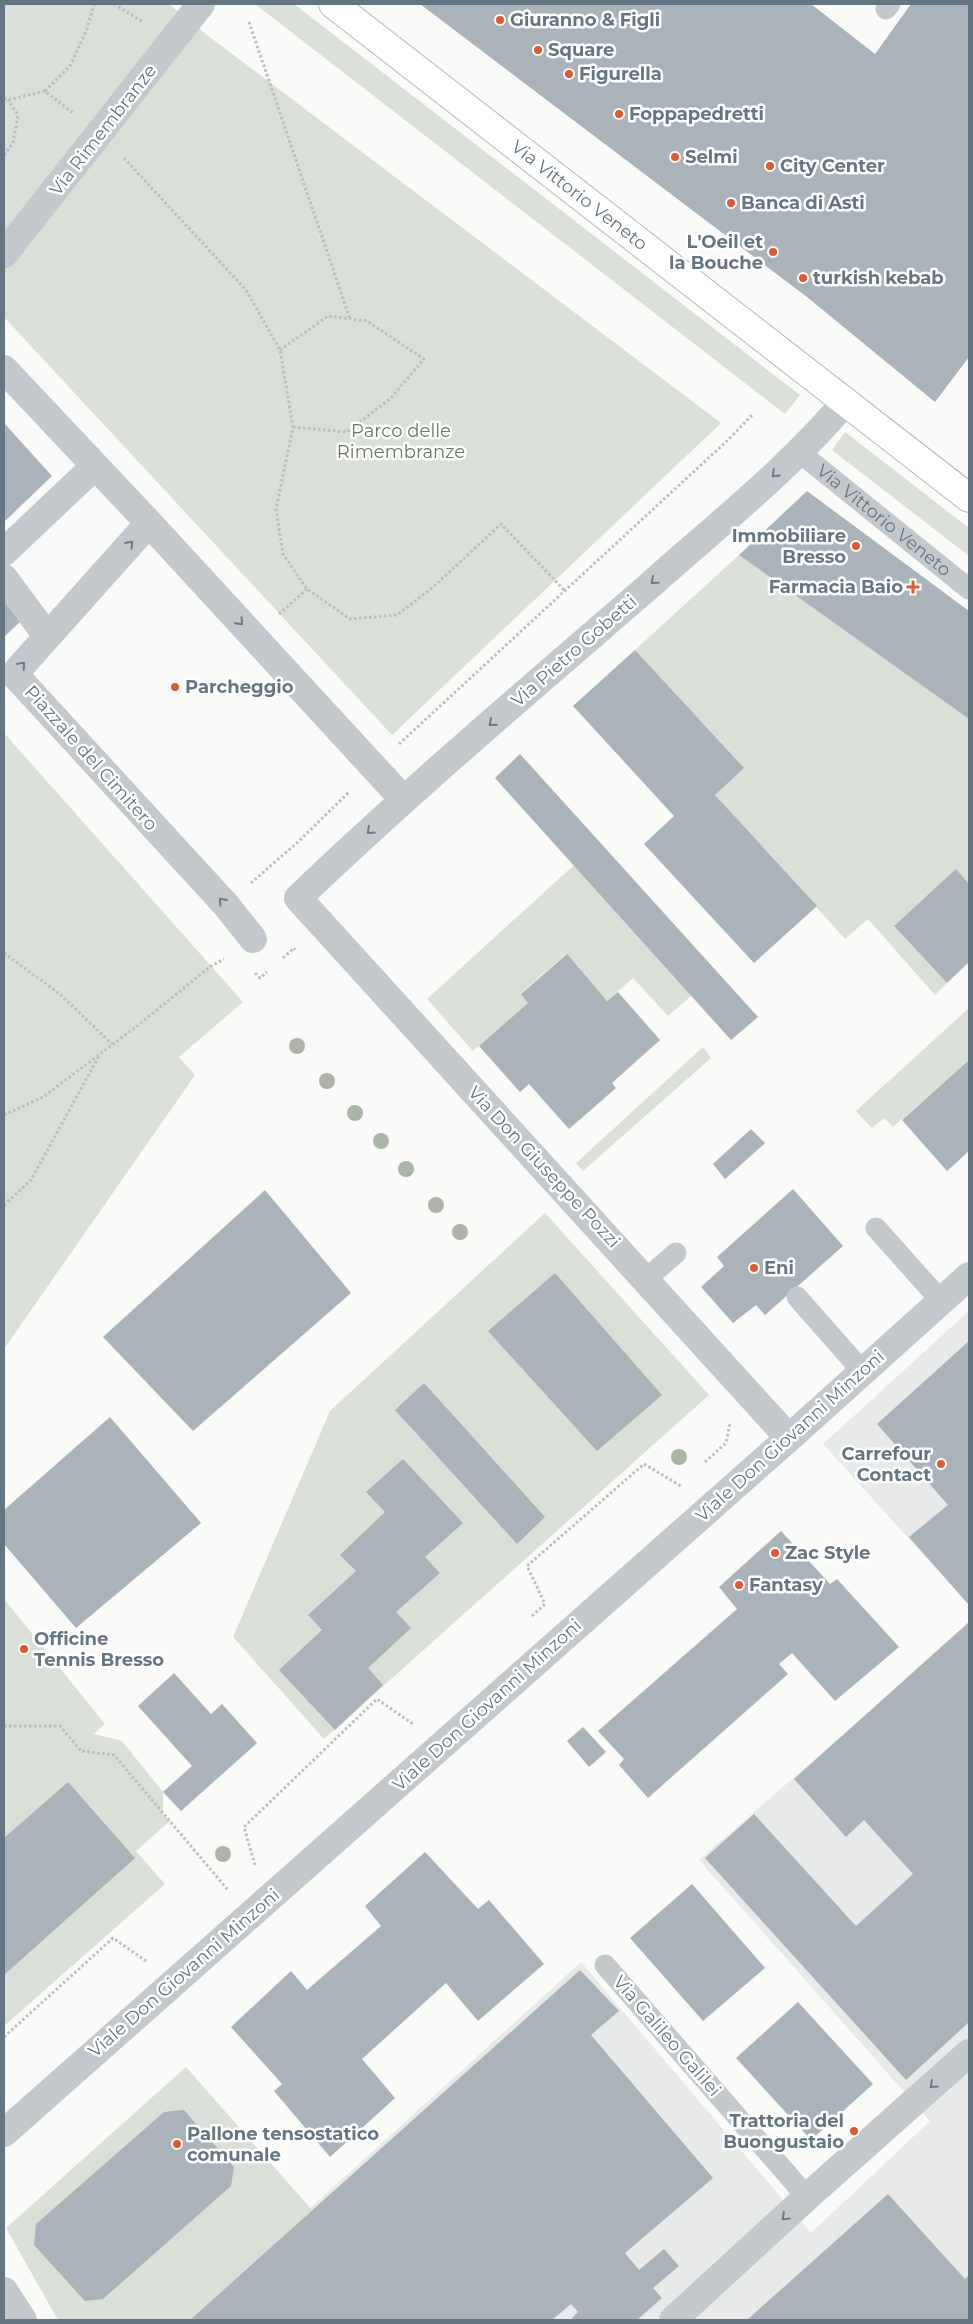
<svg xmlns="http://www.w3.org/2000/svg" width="973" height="2324" viewBox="0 0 973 2324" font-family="Montserrat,sans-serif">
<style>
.built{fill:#e8e9e9}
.green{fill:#dadfd7}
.building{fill:#aab3b9}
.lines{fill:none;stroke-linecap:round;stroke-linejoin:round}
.secondary-casing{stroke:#b3babf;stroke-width:30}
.path{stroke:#bbbfc2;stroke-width:3;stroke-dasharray:2.5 2.5;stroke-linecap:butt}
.lane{stroke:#c3c8cc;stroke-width:21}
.street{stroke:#c3c8cc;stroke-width:28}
.secondary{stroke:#fff;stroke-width:28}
.tree{fill:#aab4a7}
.oneway{stroke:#6a7a87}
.poi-dot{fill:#e4572e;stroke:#fff;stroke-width:2}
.labels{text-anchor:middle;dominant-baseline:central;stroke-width:5;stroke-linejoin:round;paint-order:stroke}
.poi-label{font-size:18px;font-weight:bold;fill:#657683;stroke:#fff;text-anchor:start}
.street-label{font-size:18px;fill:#657683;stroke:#fff}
.park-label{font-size:18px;fill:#687a64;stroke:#fff}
</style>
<rect width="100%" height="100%" fill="#fafaf8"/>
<path class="built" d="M 969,1311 L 969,1605 L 823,1444 Z
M 969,1625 L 969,2320 L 187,2320 L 581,1962 L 811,2233 L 930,2121 L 699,1860 Z"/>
<path class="green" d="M 4,4 L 169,4 L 207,35 L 721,423 L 392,735 L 4,317 Z
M 255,4 L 294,4 L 800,395 L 785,414 Z
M 845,432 L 969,528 L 969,556 L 832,450 Z
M 739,555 L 969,719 L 969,884 L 956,870 L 894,926 L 947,983 L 935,995 L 868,919 L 845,939 L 715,795 L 743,768 L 635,650 Z
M 4,733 L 243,1002 L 179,1057 L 195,1075 L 4,1349 Z
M 574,865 L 692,995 L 668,1016 L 633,978 L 607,1001 L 566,954 L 521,993 L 528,1003 L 473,1051 L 427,999 Z
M 969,1008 L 969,1060 L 893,1127 L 884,1118 L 872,1128 L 856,1111 Z
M 703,1047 L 711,1058 L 583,1171 L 576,1163 Z
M 545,1213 L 709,1395 L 324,1739 L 233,1637 L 330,1411 Z
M 4,1599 L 105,1724 L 94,1734 L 122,1741 L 163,1792 L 163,1814 L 170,1821 L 136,1851 L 165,1884 L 4,2026 Z
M 186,2067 L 312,2210 L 190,2320 L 58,2320 L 6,2228 Z"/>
<path class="building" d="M 420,4 L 811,4 L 875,54 L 911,4 L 969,4 L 969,357 L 935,402 L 807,297 Z
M 4,423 L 52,476 L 4,522 Z
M 807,491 L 969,611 L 969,719 L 739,555 Z
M 4,600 L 21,621 L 4,637 Z
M 635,650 L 744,768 L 715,795 L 817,906 L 754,963 L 644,844 L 674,816 L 573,706 Z
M 520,754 L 758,1017 L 731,1040 L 495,778 Z
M 956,869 L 969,884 L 969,962 L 947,983 L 894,926 Z
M 567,954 L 607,1001 L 618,992 L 660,1040 L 612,1083 L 616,1088 L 569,1129 L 529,1084 L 520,1092 L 479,1046 L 528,1003 L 521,994 Z
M 969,1060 L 969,1151 L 947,1171 L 902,1120 Z
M 751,1129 L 765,1143 L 725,1179 L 713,1164 Z
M 793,1189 L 843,1246 L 765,1315 L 756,1305 L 733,1323 L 701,1287 L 724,1266 L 717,1257 Z
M 265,1190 L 351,1293 L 193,1431 L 103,1337 Z
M 555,1273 L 662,1395 L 597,1451 L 488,1331 Z
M 969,1341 L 969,1605 L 909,1537 L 948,1505 L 877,1424 Z
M 424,1383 L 545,1517 L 517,1544 L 395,1410 Z
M 110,1417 L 201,1523 L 76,1628 L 4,1544 L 4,1510 Z
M 403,1459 L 463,1523 L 425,1557 L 440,1573 L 396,1612 L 411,1628 L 368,1668 L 383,1685 L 335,1730 L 279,1670 L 322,1630 L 308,1615 L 356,1571 L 340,1555 L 385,1512 L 366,1492 Z
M 781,1531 L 830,1584 L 837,1579 L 899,1647 L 835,1701 L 792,1653 L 779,1664 L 788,1674 L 648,1798 L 619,1765 L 624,1759 L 598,1731 L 737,1609 L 719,1587 Z
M 969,1622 L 969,2022 L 906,2080 L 705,1858 L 754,1814 L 856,1926 L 913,1874 L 864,1820 L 846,1837 L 794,1779 Z
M 174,1673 L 211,1714 L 222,1704 L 257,1743 L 181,1811 L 163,1792 L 192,1766 L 138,1706 Z
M 583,1727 L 606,1752 L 589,1767 L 567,1741 Z
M 68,1782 L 135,1858 L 4,1975 L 4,1838 Z
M 425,1852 L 478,1909 L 489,1900 L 544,1964 L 478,2021 L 446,1983 L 362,2059 L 395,2098 L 330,2157 L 274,2091 L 282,2084 L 231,2027 L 291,1971 L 307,1990 L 381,1926 L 365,1906 Z
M 692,1884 L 765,1968 L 703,2021 L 630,1938 Z
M 580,1970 L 619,2011 L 591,2035 L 713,2178 L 625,2253 L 639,2270 L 664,2249 L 679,2266 L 653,2288 L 662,2298 L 637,2320 L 573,2320 L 572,2318 L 578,2312 L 571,2304 L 552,2320 L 190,2320 Z
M 798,2002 L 873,2084 L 811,2140 L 736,2058 Z
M 184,2110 L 234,2167 L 231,2186 L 103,2299 L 85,2301 L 34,2245 L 36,2224 L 164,2112 Z
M 888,2194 L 965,2279 L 969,2275 L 969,2320 L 747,2320 Z"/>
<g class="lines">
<defs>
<g id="secondary">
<path id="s2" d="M 333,4 L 969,498"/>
</g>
</defs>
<use href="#secondary" class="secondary-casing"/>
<path class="path" d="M 114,4 L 143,22
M 249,22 L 350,319
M 45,91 L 70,66 L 87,29 L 94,4
M 4,98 L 8,100 L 45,91 L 73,113
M 4,155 L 13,143 L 18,115 L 8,100
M 124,158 L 246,290 L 280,350 L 293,427 L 276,509 L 283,554 L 307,589 L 350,619 L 397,615 L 432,588 L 501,524 L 565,591
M 280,350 L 328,316 L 367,321 L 424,359 L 391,398 L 347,432 L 293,427
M 279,614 L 307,589
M 399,744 L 728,440 L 753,414
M 251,883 L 299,841 L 349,792
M 4,953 L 61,995 L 112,1044
M 283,958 L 294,948 L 295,950
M 255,973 L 260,978 L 267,972
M 4,1115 L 43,1097 L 137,1026 L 211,966 L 224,959
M 4,1205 L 31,1180 L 99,1056
M 705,1462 L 726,1443 L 730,1423
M 532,1616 L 545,1604 L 527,1566 L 644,1464 L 681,1486
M 4,1726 L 60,1726 L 81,1751 L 114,1755 L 228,1890
M 255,1865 L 244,1827 L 377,1699 L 413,1724
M 4,2037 L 113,1938 L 146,1961"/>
<g class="lane">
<path d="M 886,9 L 890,4"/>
<path id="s1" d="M 799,452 L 969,589"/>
<path d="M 876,1228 L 942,1302"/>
<path d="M 646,1279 L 676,1253"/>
<path d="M 797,1297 L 863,1372"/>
<path d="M 605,1965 L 807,2197"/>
</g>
<path class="street" d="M 4,254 L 201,4
M 4,369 L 149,523
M 4,552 L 95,466
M 4,578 L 47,636
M 253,939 L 226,905 L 14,674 L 149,523 L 404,800
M 789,1438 L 298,898 C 411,790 530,689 648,587 C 715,527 788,470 846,401
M 4,2133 L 789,1438 L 969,1276
M 4,2291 L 23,2320
M 673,2320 L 807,2197 L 969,2053"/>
<use href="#secondary" class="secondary"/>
</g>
<g class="tree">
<circle cx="297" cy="1046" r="8"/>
<circle cx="327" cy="1081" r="8"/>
<circle cx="355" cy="1113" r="8"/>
<circle cx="381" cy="1141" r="8"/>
<circle cx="406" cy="1169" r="8"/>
<circle cx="436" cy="1205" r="8"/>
<circle cx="460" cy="1232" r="8"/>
<circle cx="679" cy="1457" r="8"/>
<circle cx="223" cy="1854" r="8"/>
</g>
<defs><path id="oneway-chevron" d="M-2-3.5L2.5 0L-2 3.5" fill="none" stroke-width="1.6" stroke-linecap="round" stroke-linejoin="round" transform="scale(1.25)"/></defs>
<g class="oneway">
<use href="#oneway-chevron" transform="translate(775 474) rotate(137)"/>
<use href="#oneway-chevron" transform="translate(130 544) rotate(-48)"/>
<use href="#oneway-chevron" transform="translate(654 581) rotate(139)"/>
<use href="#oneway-chevron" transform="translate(240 622) rotate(47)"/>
<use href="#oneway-chevron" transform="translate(22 665) rotate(-49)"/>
<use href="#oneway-chevron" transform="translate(492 723) rotate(139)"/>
<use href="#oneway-chevron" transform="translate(370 831) rotate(138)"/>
<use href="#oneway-chevron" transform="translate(222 901) rotate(-132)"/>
<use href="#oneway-chevron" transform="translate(933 2085) rotate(138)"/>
<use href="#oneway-chevron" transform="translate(785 2217) rotate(137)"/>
</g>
<g class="poi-dot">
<circle cx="500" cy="20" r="5"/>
<circle cx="538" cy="50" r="5"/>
<circle cx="569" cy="74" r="5"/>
<circle cx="619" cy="114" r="5"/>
<circle cx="675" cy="157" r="5"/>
<circle cx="770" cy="166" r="5"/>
<circle cx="731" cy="203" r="5"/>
<circle cx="773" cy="252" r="5"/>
<circle cx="803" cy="278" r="5"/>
<circle cx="856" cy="546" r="5"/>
<path d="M910.5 579.5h5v5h5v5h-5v5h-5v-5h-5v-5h5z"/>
<circle cx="175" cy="687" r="5"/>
<circle cx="754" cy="1268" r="5"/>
<circle cx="941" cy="1464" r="5"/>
<circle cx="775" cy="1553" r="5"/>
<circle cx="739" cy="1585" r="5"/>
<circle cx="24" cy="1649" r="5"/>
<circle cx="854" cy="2131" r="5"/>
<circle cx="177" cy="2144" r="5"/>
</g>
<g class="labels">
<g class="poi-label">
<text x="510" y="20">Giuranno &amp; Figli</text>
<text x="548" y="50">Square</text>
<text x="579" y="74">Figurella</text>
<text x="629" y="114">Foppapedretti</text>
<text x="685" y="157">Selmi</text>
<text x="780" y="166">City Center</text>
<text x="741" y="203">Banca di Asti</text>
<text x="763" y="242" text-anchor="end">L'Oeil et<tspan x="763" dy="21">la Bouche</tspan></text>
<text x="813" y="278">turkish kebab</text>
<text x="846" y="536" text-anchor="end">Immobiliare<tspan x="846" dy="21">Bresso</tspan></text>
<text x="903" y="587" text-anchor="end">Farmacia Baio</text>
<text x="185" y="687">Parcheggio</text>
<text x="764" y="1268">Eni</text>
<text x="931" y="1454" text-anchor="end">Carrefour<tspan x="931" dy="21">Contact</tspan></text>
<text x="785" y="1553">Zac Style</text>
<text x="749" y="1585">Fantasy</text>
<text x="34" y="1639">Officine<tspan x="34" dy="21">Tennis Bresso</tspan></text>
<text x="844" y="2121" text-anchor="end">Trattoria del<tspan x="844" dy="21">Buongustaio</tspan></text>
<text x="187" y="2134">Pallone tensostatico<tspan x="187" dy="21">comunale</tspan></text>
</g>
<g class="street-label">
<text transform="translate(103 130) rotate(-52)">Via Rimembranze</text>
<text stroke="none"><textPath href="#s2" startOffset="312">Via Vittorio Veneto</textPath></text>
<text stroke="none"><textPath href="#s1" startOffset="109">Via Vittorio Veneto</textPath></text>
<text transform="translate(574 651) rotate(-41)">Via Pietro Gobetti</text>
<text transform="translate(91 758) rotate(48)">Piazzale del Cimitero</text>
<text transform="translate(544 1167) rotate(47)">Via Don Giuseppe Pozzi</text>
<text transform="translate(790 1436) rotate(-42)">Viale Don Giovanni Minzoni</text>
<text transform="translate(487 1705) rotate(-42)">Viale Don Giovanni Minzoni</text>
<text transform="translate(184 1973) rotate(-41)">Viale Don Giovanni Minzoni</text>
<text transform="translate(667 2036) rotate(49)">Via Galileo Galilei</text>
</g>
<g class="park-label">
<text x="401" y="431">Parco delle<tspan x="401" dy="21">Rimembranze</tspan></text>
</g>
</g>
<rect width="973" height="2324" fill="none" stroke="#657683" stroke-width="10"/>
</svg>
